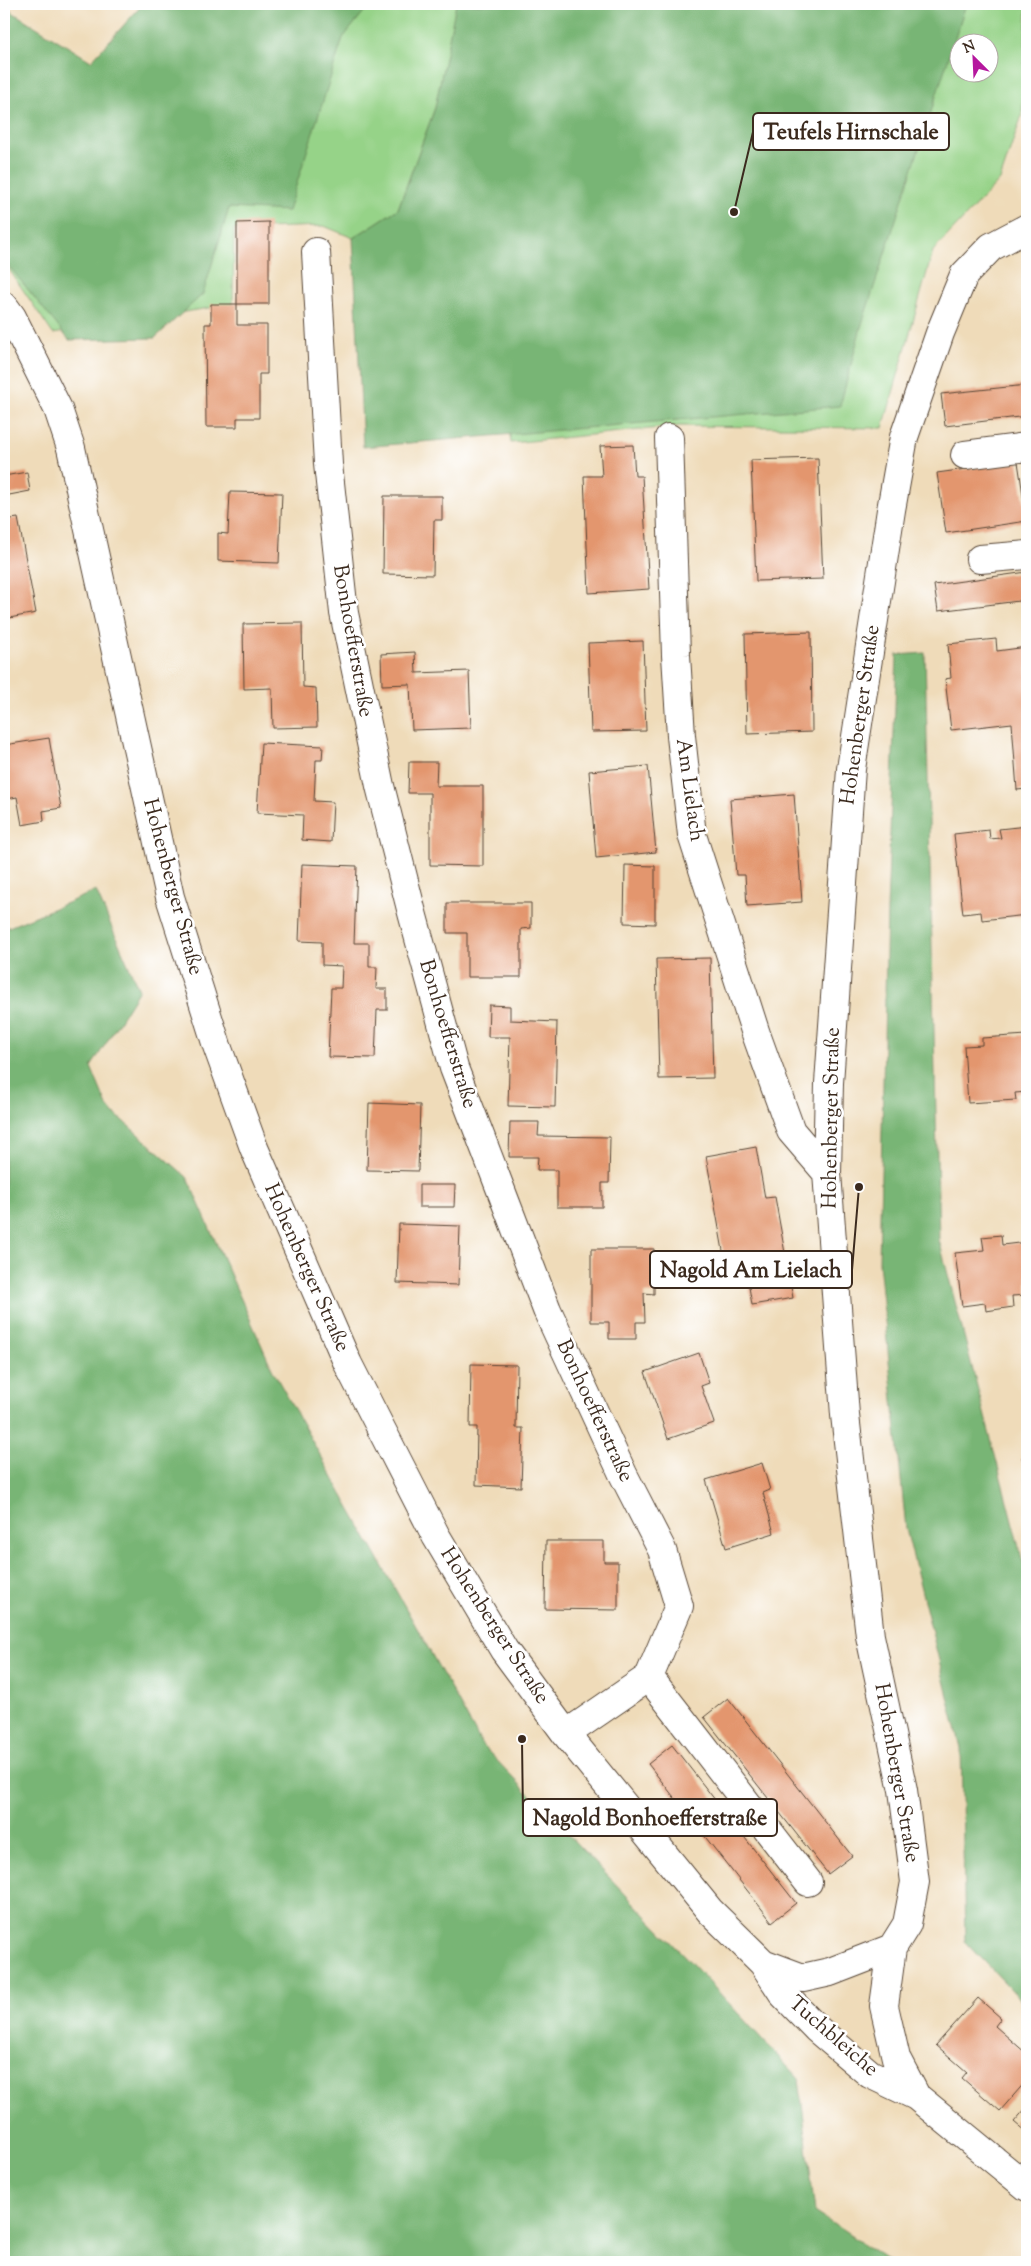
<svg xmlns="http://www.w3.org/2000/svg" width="1031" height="2266" viewBox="0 0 1031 2266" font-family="'Sorts Mill Goudy',serif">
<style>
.green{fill:#96d388;stroke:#687e53;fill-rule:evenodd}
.forest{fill:#78b574;stroke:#5a7049}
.building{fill:#e3966e}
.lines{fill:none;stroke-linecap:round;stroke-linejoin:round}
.minor-casing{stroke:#564535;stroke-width:30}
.minor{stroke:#fff;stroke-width:28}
.labels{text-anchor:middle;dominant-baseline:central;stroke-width:5;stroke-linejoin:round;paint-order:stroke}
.street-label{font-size:21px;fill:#3b2a1e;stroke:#fff}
.leader{fill:none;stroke:#3b2a1e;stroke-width:2}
.callout-dot{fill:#3b2a1e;stroke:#fff;stroke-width:2}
.callout{fill:#fff;stroke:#3b2a1e;stroke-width:2}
.callout-label{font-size:22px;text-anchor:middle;font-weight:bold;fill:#3b2a1e}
</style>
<rect width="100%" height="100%" fill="#fff"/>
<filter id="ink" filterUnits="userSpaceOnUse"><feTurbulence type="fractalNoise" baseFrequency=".02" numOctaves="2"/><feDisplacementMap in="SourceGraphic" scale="10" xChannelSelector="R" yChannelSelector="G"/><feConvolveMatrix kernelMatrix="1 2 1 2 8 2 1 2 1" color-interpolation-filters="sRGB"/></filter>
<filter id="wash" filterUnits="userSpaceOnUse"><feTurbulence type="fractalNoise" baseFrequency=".0096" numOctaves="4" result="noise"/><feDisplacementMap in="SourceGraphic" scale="20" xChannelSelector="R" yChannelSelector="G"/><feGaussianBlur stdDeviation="1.12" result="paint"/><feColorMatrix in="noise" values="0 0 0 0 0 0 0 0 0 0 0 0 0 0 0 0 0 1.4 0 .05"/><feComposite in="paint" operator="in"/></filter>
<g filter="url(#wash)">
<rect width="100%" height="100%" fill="#efdbb9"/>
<path class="green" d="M 156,4 L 457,4 L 435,108 L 398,209 L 353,238 L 324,226 L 234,229 L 233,304 L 53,334 L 4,262 L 4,73 L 96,69 Z
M 540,4 L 1027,4 L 1022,115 L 1000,180 L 933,251 L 883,428 L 680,426 L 511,443 L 482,244 ZM 958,42 L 988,42 L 988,72 L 958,72 Z"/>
<path class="forest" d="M 143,4 L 370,4 L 343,38 L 288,211 L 229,208 L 203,294 L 155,338 L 69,340 L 4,260 L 4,7 L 91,61 Z
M 456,4 L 966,4 L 861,327 L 840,406 L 363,447 L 353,238 L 398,209 L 435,108 Z
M 925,653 L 939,1240 L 1027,1578 L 1027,2006 L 965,1941 L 961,1748 L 906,1529 L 879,1262 L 887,909 L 897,655 Z
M 96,891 L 139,990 L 91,1067 L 108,1108 L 187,1177 L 273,1371 L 483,1746 L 699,1971 L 799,2079 L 815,2212 L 890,2262 L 4,2262 L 4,929 Z"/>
<g id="blocks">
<path class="building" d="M 269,222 L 269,304 L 237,304 L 237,223 Z
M 211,304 L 237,304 L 237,325 L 267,325 L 267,374 L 259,374 L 259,418 L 237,418 L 237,427 L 206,427 L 205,324 L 211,324 Z
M 1027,385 L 1027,416 L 945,426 L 941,394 Z
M 633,445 L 635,476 L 642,476 L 649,589 L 589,593 L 584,476 L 602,476 L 600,446 Z
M 818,458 L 823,579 L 756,581 L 751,460 Z
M 1018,462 L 1027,521 L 946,533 L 937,473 Z
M 27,472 L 30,491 L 4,496 L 4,476 Z
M 230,492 L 282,493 L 279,563 L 218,561 L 218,533 L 228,534 Z
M 384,496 L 442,496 L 442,520 L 434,520 L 433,575 L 383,574 Z
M 18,518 L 36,613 L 4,619 L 4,520 Z
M 1027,572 L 1027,600 L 938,611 L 934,585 Z
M 302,623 L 303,687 L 316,688 L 317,727 L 273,728 L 272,688 L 244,689 L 243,624 Z
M 811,632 L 812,732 L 747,734 L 745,634 Z
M 996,639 L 997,651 L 1027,647 L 1027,789 L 1017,790 L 1012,723 L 951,730 L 945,679 L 951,678 L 948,644 Z
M 643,641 L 646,731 L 591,732 L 588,643 Z
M 415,652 L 416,673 L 469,671 L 471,728 L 412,730 L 410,684 L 382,685 L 381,654 Z
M 49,738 L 61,808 L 43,811 L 44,821 L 22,825 L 17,797 L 7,799 L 4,776 L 4,745 Z
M 261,743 L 323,746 L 322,760 L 316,760 L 314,801 L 333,802 L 331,842 L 302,840 L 303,815 L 257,813 Z
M 409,762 L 437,762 L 436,786 L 483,786 L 483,866 L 430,865 L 430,793 L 408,793 Z
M 648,766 L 656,852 L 596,858 L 589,771 Z
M 794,794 L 802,902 L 747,906 L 745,875 L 736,875 L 730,799 Z
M 1027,826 L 1027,915 L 982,920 L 981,912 L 963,914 L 954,834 L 989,830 L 990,839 L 1001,838 L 999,829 Z
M 302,864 L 357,866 L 354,943 L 369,943 L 369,967 L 377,967 L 376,989 L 387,989 L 387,1010 L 377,1010 L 375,1058 L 328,1057 L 331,988 L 341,988 L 342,966 L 322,965 L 322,942 L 299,941 Z
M 625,865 L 655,866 L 655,924 L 624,923 Z
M 447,903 L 531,903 L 531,928 L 521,929 L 521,977 L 467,977 L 467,933 L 447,933 Z
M 710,958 L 713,1078 L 659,1079 L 656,959 Z
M 489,1005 L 510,1006 L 510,1020 L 557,1022 L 555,1107 L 508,1106 L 510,1037 L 488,1037 Z
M 1027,1035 L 1027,1092 L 1015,1093 L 1016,1100 L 968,1103 L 964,1046 L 982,1045 L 982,1038 Z
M 369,1103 L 420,1105 L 418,1171 L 367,1170 Z
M 510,1122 L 539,1122 L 538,1136 L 610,1137 L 609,1183 L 602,1183 L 602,1207 L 557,1207 L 557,1170 L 537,1170 L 538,1157 L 509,1157 Z
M 756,1147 L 765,1198 L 775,1197 L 793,1298 L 752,1305 L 746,1269 L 727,1273 L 706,1156 Z
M 419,1185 L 455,1185 L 454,1207 L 419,1207 Z
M 399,1224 L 460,1226 L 458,1285 L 397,1283 Z
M 1001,1235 L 1002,1245 L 1027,1242 L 1027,1295 L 1012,1296 L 1013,1307 L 986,1311 L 985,1303 L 962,1306 L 955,1253 L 984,1250 L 982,1237 Z
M 591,1249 L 654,1249 L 654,1294 L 644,1293 L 645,1322 L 636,1322 L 636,1339 L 609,1339 L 609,1322 L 591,1322 Z
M 699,1353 L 709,1383 L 701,1386 L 714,1423 L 668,1439 L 645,1372 Z
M 471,1364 L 517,1365 L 516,1428 L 523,1428 L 521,1487 L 476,1485 L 477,1427 L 470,1427 Z
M 1027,1456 L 1027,1481 L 1026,1481 L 1022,1457 Z
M 762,1463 L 770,1490 L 763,1493 L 774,1533 L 726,1548 L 706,1480 Z
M 546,1541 L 604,1541 L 604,1562 L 618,1562 L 618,1610 L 545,1609 Z
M 728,1698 L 852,1856 L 828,1874 L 704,1717 Z
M 672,1745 L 796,1903 L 772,1922 L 648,1764 Z
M 978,1998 L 1001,2018 L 995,2026 L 1027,2054 L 1027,2080 L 1000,2111 L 962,2078 L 967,2072 L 936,2045 Z
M 1027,2107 L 1027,2133 L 1014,2122 Z"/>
</g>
</g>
<g filter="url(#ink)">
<use href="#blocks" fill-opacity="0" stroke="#564535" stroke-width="1"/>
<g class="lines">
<defs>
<path id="minor" d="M 316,252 L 328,464 L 344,613 L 380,786 L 411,909 L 454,1068 L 547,1310 L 623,1474 L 662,1550 L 679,1606 L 649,1677 L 566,1734
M 4,306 L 12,317 L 58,409 L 71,448 L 170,897 L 217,1046 L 254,1148 L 348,1364 L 436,1536 L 504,1650 L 566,1734 L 710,1911 L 763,1963 L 803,1978 L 830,1972 L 892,1948 L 907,1924 L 915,1882 L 903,1790 L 870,1636 L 845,1415 L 827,1173 L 829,1083 L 851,769 L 891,510 L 904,437 L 940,333 L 964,275 L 991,247 L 1027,228
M 669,438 L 676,655 L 681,736 L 692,835 L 756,1034 L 791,1131 L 827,1173
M 965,455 L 1027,447
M 980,559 L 1027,555
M 649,1677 L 808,1882
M 892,1948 L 884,2006 L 896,2058 L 916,2096
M 763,1963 L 784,1995 L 817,2029 L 870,2074 L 916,2096 L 1027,2187"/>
</defs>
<use href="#minor" class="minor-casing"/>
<use href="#minor" class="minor"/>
</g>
</g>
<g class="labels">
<g class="street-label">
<text transform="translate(352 641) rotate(80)">Bonhoefferstraße</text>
<text transform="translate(861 715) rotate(-82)">Hohenberger Straße</text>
<text transform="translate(689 790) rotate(82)">Am Lielach</text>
<text transform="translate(172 887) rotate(75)">Hohenberger Straße</text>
<text transform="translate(447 1034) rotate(73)">Bonhoefferstraße</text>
<text transform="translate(832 1118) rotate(-89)">Hohenberger Straße</text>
<text transform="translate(306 1268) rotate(66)">Hohenberger Straße</text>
<text transform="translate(594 1411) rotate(65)">Bonhoefferstraße</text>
<text transform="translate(494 1626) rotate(57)">Hohenberger Straße</text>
<text transform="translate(896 1773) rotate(80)">Hohenberger Straße</text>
<text transform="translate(833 2037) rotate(41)">Tuchbleiche</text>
</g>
</g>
<path class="leader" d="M734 212L753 132M859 1187L852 1270M522 1739L523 1817"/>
<g class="callout-dot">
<circle cx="734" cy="212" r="5"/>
<circle cx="859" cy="1187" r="5"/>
<circle cx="522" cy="1739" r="5"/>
</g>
<g class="callout">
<rect x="753" y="113" width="196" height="37" rx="5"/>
<rect x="650" y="1251" width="202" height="37" rx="5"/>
<rect x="523" y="1799" width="254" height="37" rx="5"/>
</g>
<g class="callout-label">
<text x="851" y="139">Teufels Hirnschale</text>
<text x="751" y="1277">Nagold Am Lielach</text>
<text x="650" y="1825">Nagold Bonhoefferstraße</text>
</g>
<rect width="1031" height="2266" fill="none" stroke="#fff" stroke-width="20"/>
<g transform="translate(974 58) rotate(336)"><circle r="24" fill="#ffffff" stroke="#b1aaa5"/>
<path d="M0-4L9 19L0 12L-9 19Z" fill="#b5179e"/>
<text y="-8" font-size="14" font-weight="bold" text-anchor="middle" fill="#3b2a1e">N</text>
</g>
</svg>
